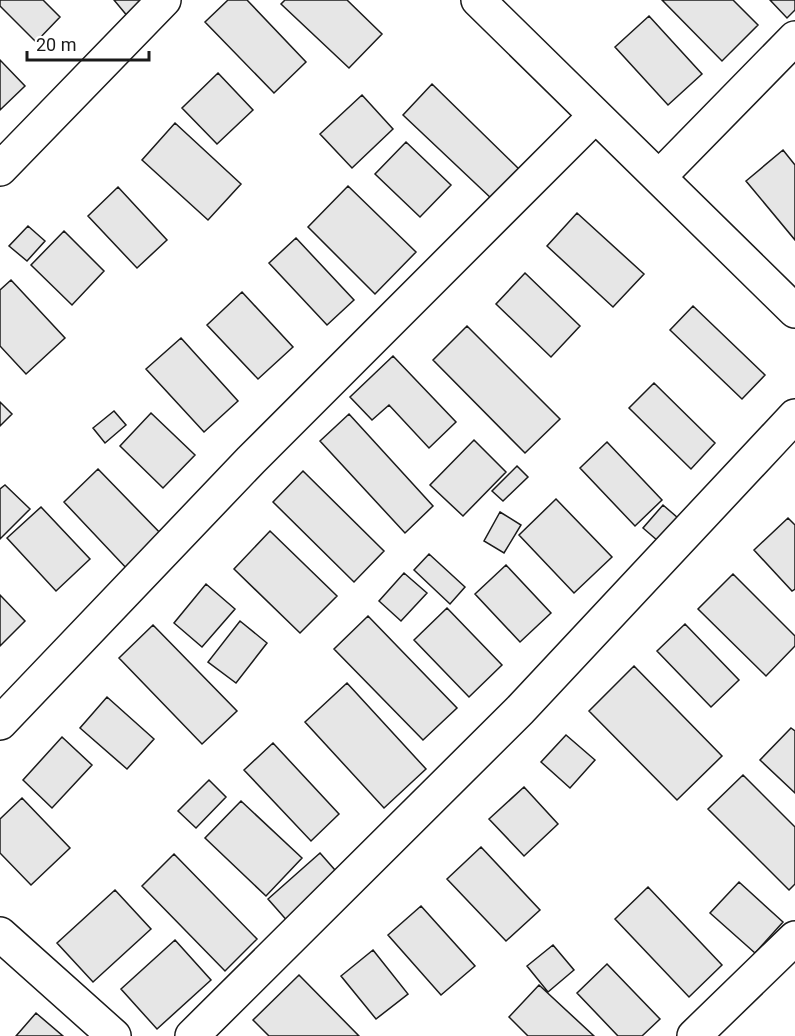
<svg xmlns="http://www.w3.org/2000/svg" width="795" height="1036" viewBox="0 0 795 1036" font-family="Roboto,sans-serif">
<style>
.building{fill:#e6e6e6;stroke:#1a1a1a;stroke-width:1.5}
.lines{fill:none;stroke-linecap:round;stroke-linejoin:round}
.street-casing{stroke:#1a1a1a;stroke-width:36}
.secondary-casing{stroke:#1a1a1a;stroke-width:36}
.street{stroke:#fff;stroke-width:33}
.secondary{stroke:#fff;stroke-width:33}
</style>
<rect width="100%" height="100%" fill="#fff"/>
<path class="building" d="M 0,0 L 43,0 L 60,17 L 36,42 L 0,6 Z
M 114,0 L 143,0 L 129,18 Z
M 228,0 L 247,0 L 306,62 L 274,93 L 205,22 Z
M 285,0 L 347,0 L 382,34 L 349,68 L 281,4 Z
M 662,0 L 733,0 L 758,25 L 722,61 Z
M 770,0 L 795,0 L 795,10 L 787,18 Z
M 649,16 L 702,74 L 668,105 L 615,47 Z
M 0,60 L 25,86 L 0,110 Z
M 218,73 L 253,110 L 217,144 L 182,108 Z
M 432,84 L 521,171 L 493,200 L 403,115 Z
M 362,95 L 393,129 L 352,168 L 320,134 Z
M 175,123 L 241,184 L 208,220 L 142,160 Z
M 406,142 L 451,185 L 420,217 L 375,174 Z
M 783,150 L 795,165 L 795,240 L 746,181 Z
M 348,186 L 416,252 L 375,294 L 308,227 Z
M 118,187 L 167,240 L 137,268 L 88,216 Z
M 577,213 L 644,274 L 613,307 L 547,246 Z
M 28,226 L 45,241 L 27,261 L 9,246 Z
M 64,231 L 104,271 L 72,305 L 31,265 Z
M 296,238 L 354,300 L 327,325 L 269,263 Z
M 525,273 L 580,326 L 551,357 L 496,304 Z
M 11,280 L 65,338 L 26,374 L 0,346 L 0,290 Z
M 242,292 L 293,347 L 258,379 L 207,325 Z
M 693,306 L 765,375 L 742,399 L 670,330 Z
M 467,326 L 560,419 L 525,453 L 433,360 Z
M 181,338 L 238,401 L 204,432 L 146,369 Z
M 393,356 L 456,422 L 429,448 L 389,405 L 372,420 L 350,397 Z
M 654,383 L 715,443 L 691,469 L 629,408 Z
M 0,402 L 12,414 L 0,426 Z
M 114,411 L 126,425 L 105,443 L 93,428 Z
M 151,413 L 195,455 L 163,488 L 120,446 Z
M 349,414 L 433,506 L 405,533 L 320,441 Z
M 474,440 L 506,472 L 463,516 L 430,485 Z
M 607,442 L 662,500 L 635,526 L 580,468 Z
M 517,466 L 528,477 L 503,501 L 492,491 Z
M 98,469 L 165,538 L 129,571 L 64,502 Z
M 303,471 L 384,551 L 354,582 L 273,502 Z
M 5,485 L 30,509 L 0,539 L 0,489 Z
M 556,499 L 612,557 L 574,593 L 519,535 Z
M 663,505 L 685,524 L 665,547 L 643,528 Z
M 41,507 L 90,559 L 56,591 L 7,538 Z
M 500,512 L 521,525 L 504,553 L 484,541 Z
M 788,518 L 795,525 L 795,589 L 792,591 L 754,550 Z
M 270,531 L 337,596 L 300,633 L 234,569 Z
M 429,554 L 465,587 L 450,604 L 414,570 Z
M 506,565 L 551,613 L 520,642 L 475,594 Z
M 404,573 L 427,593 L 401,621 L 379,601 Z
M 733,574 L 795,636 L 795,646 L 766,676 L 698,609 Z
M 206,584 L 235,609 L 202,647 L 174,623 Z
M 0,595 L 25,621 L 0,646 Z
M 447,608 L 502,665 L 469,697 L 414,640 Z
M 368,616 L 457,708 L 423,740 L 334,649 Z
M 240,621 L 267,643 L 236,683 L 208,662 Z
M 685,624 L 739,680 L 711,707 L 657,651 Z
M 153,625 L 237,711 L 202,744 L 119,658 Z
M 634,666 L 722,756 L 677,800 L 589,711 Z
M 347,683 L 426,769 L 384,808 L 305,722 Z
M 107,697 L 154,739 L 127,769 L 80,728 Z
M 791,728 L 795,731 L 795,793 L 760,760 Z
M 566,735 L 595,760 L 570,788 L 541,762 Z
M 62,737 L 92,765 L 52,808 L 23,780 Z
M 273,743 L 339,814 L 311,841 L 244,770 Z
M 743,775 L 795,827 L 795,884 L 789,890 L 708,809 Z
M 209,780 L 226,797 L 196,828 L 178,811 Z
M 524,787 L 558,824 L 524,856 L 489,819 Z
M 22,798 L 70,848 L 31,885 L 0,853 L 0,819 Z
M 241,801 L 302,858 L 266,896 L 205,838 Z
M 481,847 L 540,910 L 506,941 L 447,879 Z
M 320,853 L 342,878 L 290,924 L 268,899 Z
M 174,854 L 257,939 L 225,971 L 142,886 Z
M 739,882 L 783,922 L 755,953 L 710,913 Z
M 648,887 L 722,965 L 689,997 L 615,919 Z
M 115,890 L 151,929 L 93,982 L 57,943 Z
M 421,906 L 475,966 L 441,995 L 388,935 Z
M 175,940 L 211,980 L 157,1029 L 121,989 Z
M 553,945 L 574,970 L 548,992 L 527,966 Z
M 373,950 L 408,994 L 376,1019 L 341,976 Z
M 607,964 L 660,1019 L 642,1036 L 618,1036 L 577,993 Z
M 299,975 L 359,1036 L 269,1036 L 253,1020 Z
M 539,985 L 594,1036 L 528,1036 L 509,1017 Z
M 36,1013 L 63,1036 L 16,1036 Z"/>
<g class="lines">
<defs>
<path id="street" d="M 0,169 L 164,0
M 659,177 L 795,38
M 0,723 L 251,460 L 595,116
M 0,934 L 114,1036
M 192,1036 L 520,710 L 795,416
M 694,1036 L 795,938"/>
<path id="secondary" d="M 478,0 L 795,311"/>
</defs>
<use href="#street" class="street-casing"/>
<use href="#secondary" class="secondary-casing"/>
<use href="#street" class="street"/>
<use href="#secondary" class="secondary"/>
</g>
<path d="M27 51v9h122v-9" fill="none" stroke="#1a1a1a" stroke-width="3"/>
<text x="36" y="51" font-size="18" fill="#1a1a1a" stroke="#ffffff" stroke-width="4.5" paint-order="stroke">20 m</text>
</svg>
